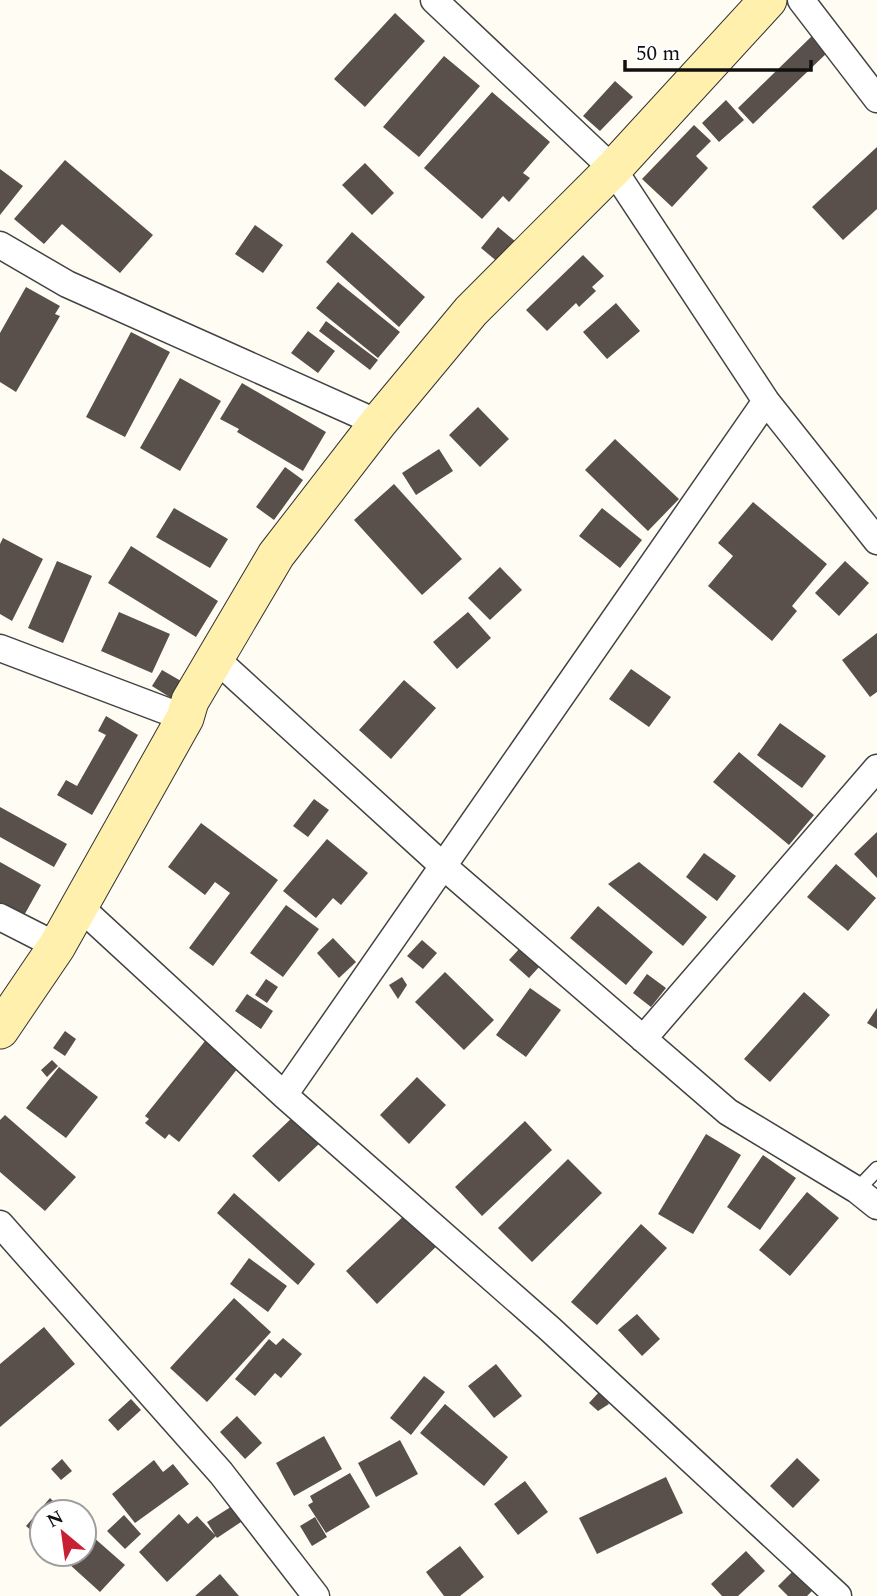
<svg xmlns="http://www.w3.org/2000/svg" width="877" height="1596" viewBox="0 0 877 1596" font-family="Spectral,serif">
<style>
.building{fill:#59504b}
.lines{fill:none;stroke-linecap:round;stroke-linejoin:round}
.lane-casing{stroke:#434343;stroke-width:17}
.street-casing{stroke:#434343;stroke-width:29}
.secondary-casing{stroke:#323232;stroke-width:39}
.lane{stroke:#fff;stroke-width:14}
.street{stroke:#fff;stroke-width:26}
.secondary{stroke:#fff0ae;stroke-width:37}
</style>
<rect width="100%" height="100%" fill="#fffcf3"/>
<path class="building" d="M 395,13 L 425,41 L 365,107 L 334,79 Z
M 813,35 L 829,51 L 753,124 L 738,108 Z
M 444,56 L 480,86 L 419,157 L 383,127 Z
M 615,81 L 633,97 L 600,131 L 583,116 Z
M 492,92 L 550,142 L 523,173 L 530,178 L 509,202 L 503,196 L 482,219 L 424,168 Z
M 726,100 L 744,120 L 719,142 L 702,123 Z
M 694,125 L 711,141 L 696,156 L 708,168 L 672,207 L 642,179 Z
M 877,147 L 877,209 L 843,240 L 812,207 Z
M 65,160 L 153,235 L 120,273 L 62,224 L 44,244 L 14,219 Z
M 365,163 L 394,193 L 372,215 L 342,185 Z
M 0,169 L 23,186 L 0,215 Z
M 255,225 L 283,245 L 263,273 L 235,254 Z
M 498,227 L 516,242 L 499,263 L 481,248 Z
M 352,232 L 425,297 L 399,327 L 326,262 Z
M 583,255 L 604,276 L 592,287 L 596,291 L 579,307 L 576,303 L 547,331 L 526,310 Z
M 338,282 L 400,332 L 378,358 L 316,308 Z
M 26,287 L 60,306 L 55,314 L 60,316 L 16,392 L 0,382 L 0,333 Z
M 616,303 L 640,331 L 607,359 L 583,332 Z
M 326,321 L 378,360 L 370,370 L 319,331 Z
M 308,331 L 335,351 L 318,373 L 291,353 Z
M 131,332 L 170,352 L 125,437 L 86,417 Z
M 180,378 L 221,401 L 180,471 L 140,448 Z
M 242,383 L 326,432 L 303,471 L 237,432 L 239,429 L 220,419 Z
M 478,407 L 509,439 L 480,467 L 449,435 Z
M 615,439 L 679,499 L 648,531 L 585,470 Z
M 439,449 L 453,471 L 416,495 L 402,473 Z
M 285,467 L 303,480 L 274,520 L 256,507 Z
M 394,484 L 462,559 L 422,595 L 354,520 Z
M 753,502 L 827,564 L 792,606 L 797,611 L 772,641 L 708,586 L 733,556 L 718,543 Z
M 174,508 L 228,539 L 210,568 L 156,537 Z
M 602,508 L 642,540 L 620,568 L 579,536 Z
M 3,538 L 43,559 L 12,621 L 0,614 L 0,544 Z
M 131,546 L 218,601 L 196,637 L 108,583 Z
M 57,561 L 92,576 L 63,643 L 28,628 Z
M 845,561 L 869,583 L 839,616 L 815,593 Z
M 500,567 L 522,590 L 490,620 L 468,598 Z
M 119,612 L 170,634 L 152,673 L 101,651 Z
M 468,612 L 491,638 L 457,669 L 433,642 Z
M 877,633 L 877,692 L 870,697 L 842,660 Z
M 631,669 L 671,697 L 649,727 L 609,699 Z
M 162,670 L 181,681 L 171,698 L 152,686 Z
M 404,680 L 436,708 L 391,759 L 359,730 Z
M 106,716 L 138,735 L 92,815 L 57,795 L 66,780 L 77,786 L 106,735 L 98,731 Z
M 780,723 L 826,756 L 802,788 L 757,755 Z
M 739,752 L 814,815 L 789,845 L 713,782 Z
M 314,799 L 329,810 L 308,837 L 293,826 Z
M 0,807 L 67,844 L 54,867 L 0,837 Z
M 201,823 L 278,880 L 213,966 L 189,948 L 230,893 L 215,882 L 205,895 L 168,867 Z
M 877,832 L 877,878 L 854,854 Z
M 327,839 L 368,873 L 341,905 L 333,898 L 316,918 L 283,891 Z
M 704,853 L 736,876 L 717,901 L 686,877 Z
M 0,862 L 41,885 L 22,919 L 0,907 Z
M 639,862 L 707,917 L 683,946 L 608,884 Z
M 836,864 L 876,898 L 848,931 L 807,897 Z
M 286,905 L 319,929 L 283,977 L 250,953 Z
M 598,906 L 653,952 L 626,985 L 570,938 Z
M 333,938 L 356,962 L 339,978 L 317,953 Z
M 422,940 L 437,953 L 423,969 L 407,956 Z
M 520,948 L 540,966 L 529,978 L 509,960 Z
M 445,972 L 494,1020 L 464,1050 L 415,1002 Z
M 647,974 L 666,988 L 651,1007 L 633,993 Z
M 402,977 L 407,985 L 398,999 L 389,985 Z
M 266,979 L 278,987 L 267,1003 L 255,995 Z
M 530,988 L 561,1010 L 526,1057 L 496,1035 Z
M 804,992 L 830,1015 L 770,1082 L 744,1059 Z
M 247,994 L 273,1011 L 261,1029 L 235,1011 Z
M 877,1008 L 877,1029 L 867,1023 Z
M 65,1031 L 76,1039 L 65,1056 L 53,1048 Z
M 209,1036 L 242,1063 L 179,1142 L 169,1134 L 165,1139 L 145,1123 L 149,1119 L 145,1116 Z
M 52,1060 L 58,1066 L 47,1077 L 41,1070 Z
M 59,1067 L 98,1097 L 66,1138 L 26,1108 Z
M 417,1077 L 446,1105 L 409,1144 L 380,1115 Z
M 5,1115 L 76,1177 L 45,1211 L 0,1172 L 0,1120 Z
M 295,1115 L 321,1142 L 279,1182 L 252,1156 Z
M 525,1121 L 552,1150 L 482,1216 L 455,1187 Z
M 706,1134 L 741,1155 L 693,1234 L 658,1214 Z
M 763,1155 L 796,1178 L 760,1230 L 727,1207 Z
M 568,1159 L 602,1193 L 532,1262 L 498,1228 Z
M 807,1192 L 839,1218 L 790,1276 L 759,1250 Z
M 234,1193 L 315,1264 L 298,1285 L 217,1213 Z
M 410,1210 L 441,1242 L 377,1304 L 346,1271 Z
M 641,1224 L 667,1248 L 597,1325 L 571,1302 Z
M 249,1258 L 287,1286 L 268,1312 L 230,1284 Z
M 234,1298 L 271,1332 L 207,1402 L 170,1368 Z
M 637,1314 L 660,1339 L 642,1356 L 618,1330 Z
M 44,1327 L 75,1364 L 0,1427 L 0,1364 Z
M 283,1338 L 302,1354 L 281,1378 L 275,1373 L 255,1396 L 235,1379 L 269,1339 L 276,1345 Z
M 496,1364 L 522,1396 L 494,1418 L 468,1386 Z
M 424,1376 L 445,1392 L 411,1435 L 390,1418 Z
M 600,1391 L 609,1404 L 598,1411 L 589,1403 Z
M 131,1399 L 141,1410 L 118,1431 L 108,1420 Z
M 445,1404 L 508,1457 L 484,1486 L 420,1433 Z
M 237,1416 L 262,1443 L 245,1459 L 220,1432 Z
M 324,1436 L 342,1469 L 294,1496 L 276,1463 Z
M 400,1440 L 418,1474 L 376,1497 L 358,1463 Z
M 797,1458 L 820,1480 L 793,1508 L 770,1486 Z
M 62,1459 L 72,1471 L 61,1480 L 51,1469 Z
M 154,1460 L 163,1472 L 173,1464 L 189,1484 L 135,1523 L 112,1494 Z
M 350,1473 L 370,1507 L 326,1533 L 308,1505 L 313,1502 L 310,1496 Z
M 666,1477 L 683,1513 L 597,1554 L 579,1518 Z
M 525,1481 L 548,1512 L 518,1535 L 494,1504 Z
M 50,1498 L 60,1508 L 64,1504 L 72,1512 L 42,1512 L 42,1540 L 26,1526 Z
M 237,1503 L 247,1518 L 217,1538 L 207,1522 Z
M 179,1514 L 188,1524 L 197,1516 L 216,1536 L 167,1582 L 139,1552 Z
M 124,1515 L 141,1534 L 125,1549 L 107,1531 Z
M 315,1517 L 327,1537 L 312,1546 L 300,1526 Z
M 84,1529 L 125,1565 L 100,1592 L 58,1554 L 84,1554 Z
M 460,1546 L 484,1577 L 460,1596 L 444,1596 L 426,1572 Z
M 746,1551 L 765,1571 L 738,1596 L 722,1596 L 711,1584 Z
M 792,1572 L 812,1591 L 807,1596 L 788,1596 L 778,1586 Z
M 220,1574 L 239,1596 L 195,1596 Z"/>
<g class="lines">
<defs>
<path id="lane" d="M 857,1190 L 877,1169"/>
<path id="street" d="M 434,0 L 613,169 L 766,401 L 877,541
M 801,0 L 877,99
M 0,245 L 67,284 L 378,423
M 0,648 L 185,718
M 215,658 L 442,865 L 728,1112 L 857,1190 L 877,1206
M 80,907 L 284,1095 L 550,1329 L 838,1596
M 0,917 L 57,946
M 643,1039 L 877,768
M 284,1095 L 766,401
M 0,1224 L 221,1473 L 316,1596"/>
<path id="secondary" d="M 0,1030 L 57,946 L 185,718 L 190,701 L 276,555 L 378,423 L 471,311 L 613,169 L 768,0"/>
</defs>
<use href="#lane" class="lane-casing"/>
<use href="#street" class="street-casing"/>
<use href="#secondary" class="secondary-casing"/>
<use href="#lane" class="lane"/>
<use href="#street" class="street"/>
<use href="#secondary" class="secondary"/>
</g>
<g transform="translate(63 1533) rotate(331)"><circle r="33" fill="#ffffff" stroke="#9f9f9f" stroke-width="2"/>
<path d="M0-5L12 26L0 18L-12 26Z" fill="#c91f34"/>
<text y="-10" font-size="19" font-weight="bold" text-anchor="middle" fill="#101010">N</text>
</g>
<path d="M625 60v10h186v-10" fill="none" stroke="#101010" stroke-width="3.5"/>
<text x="636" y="60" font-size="21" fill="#101010" stroke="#ffffff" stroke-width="5" paint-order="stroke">50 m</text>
</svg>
